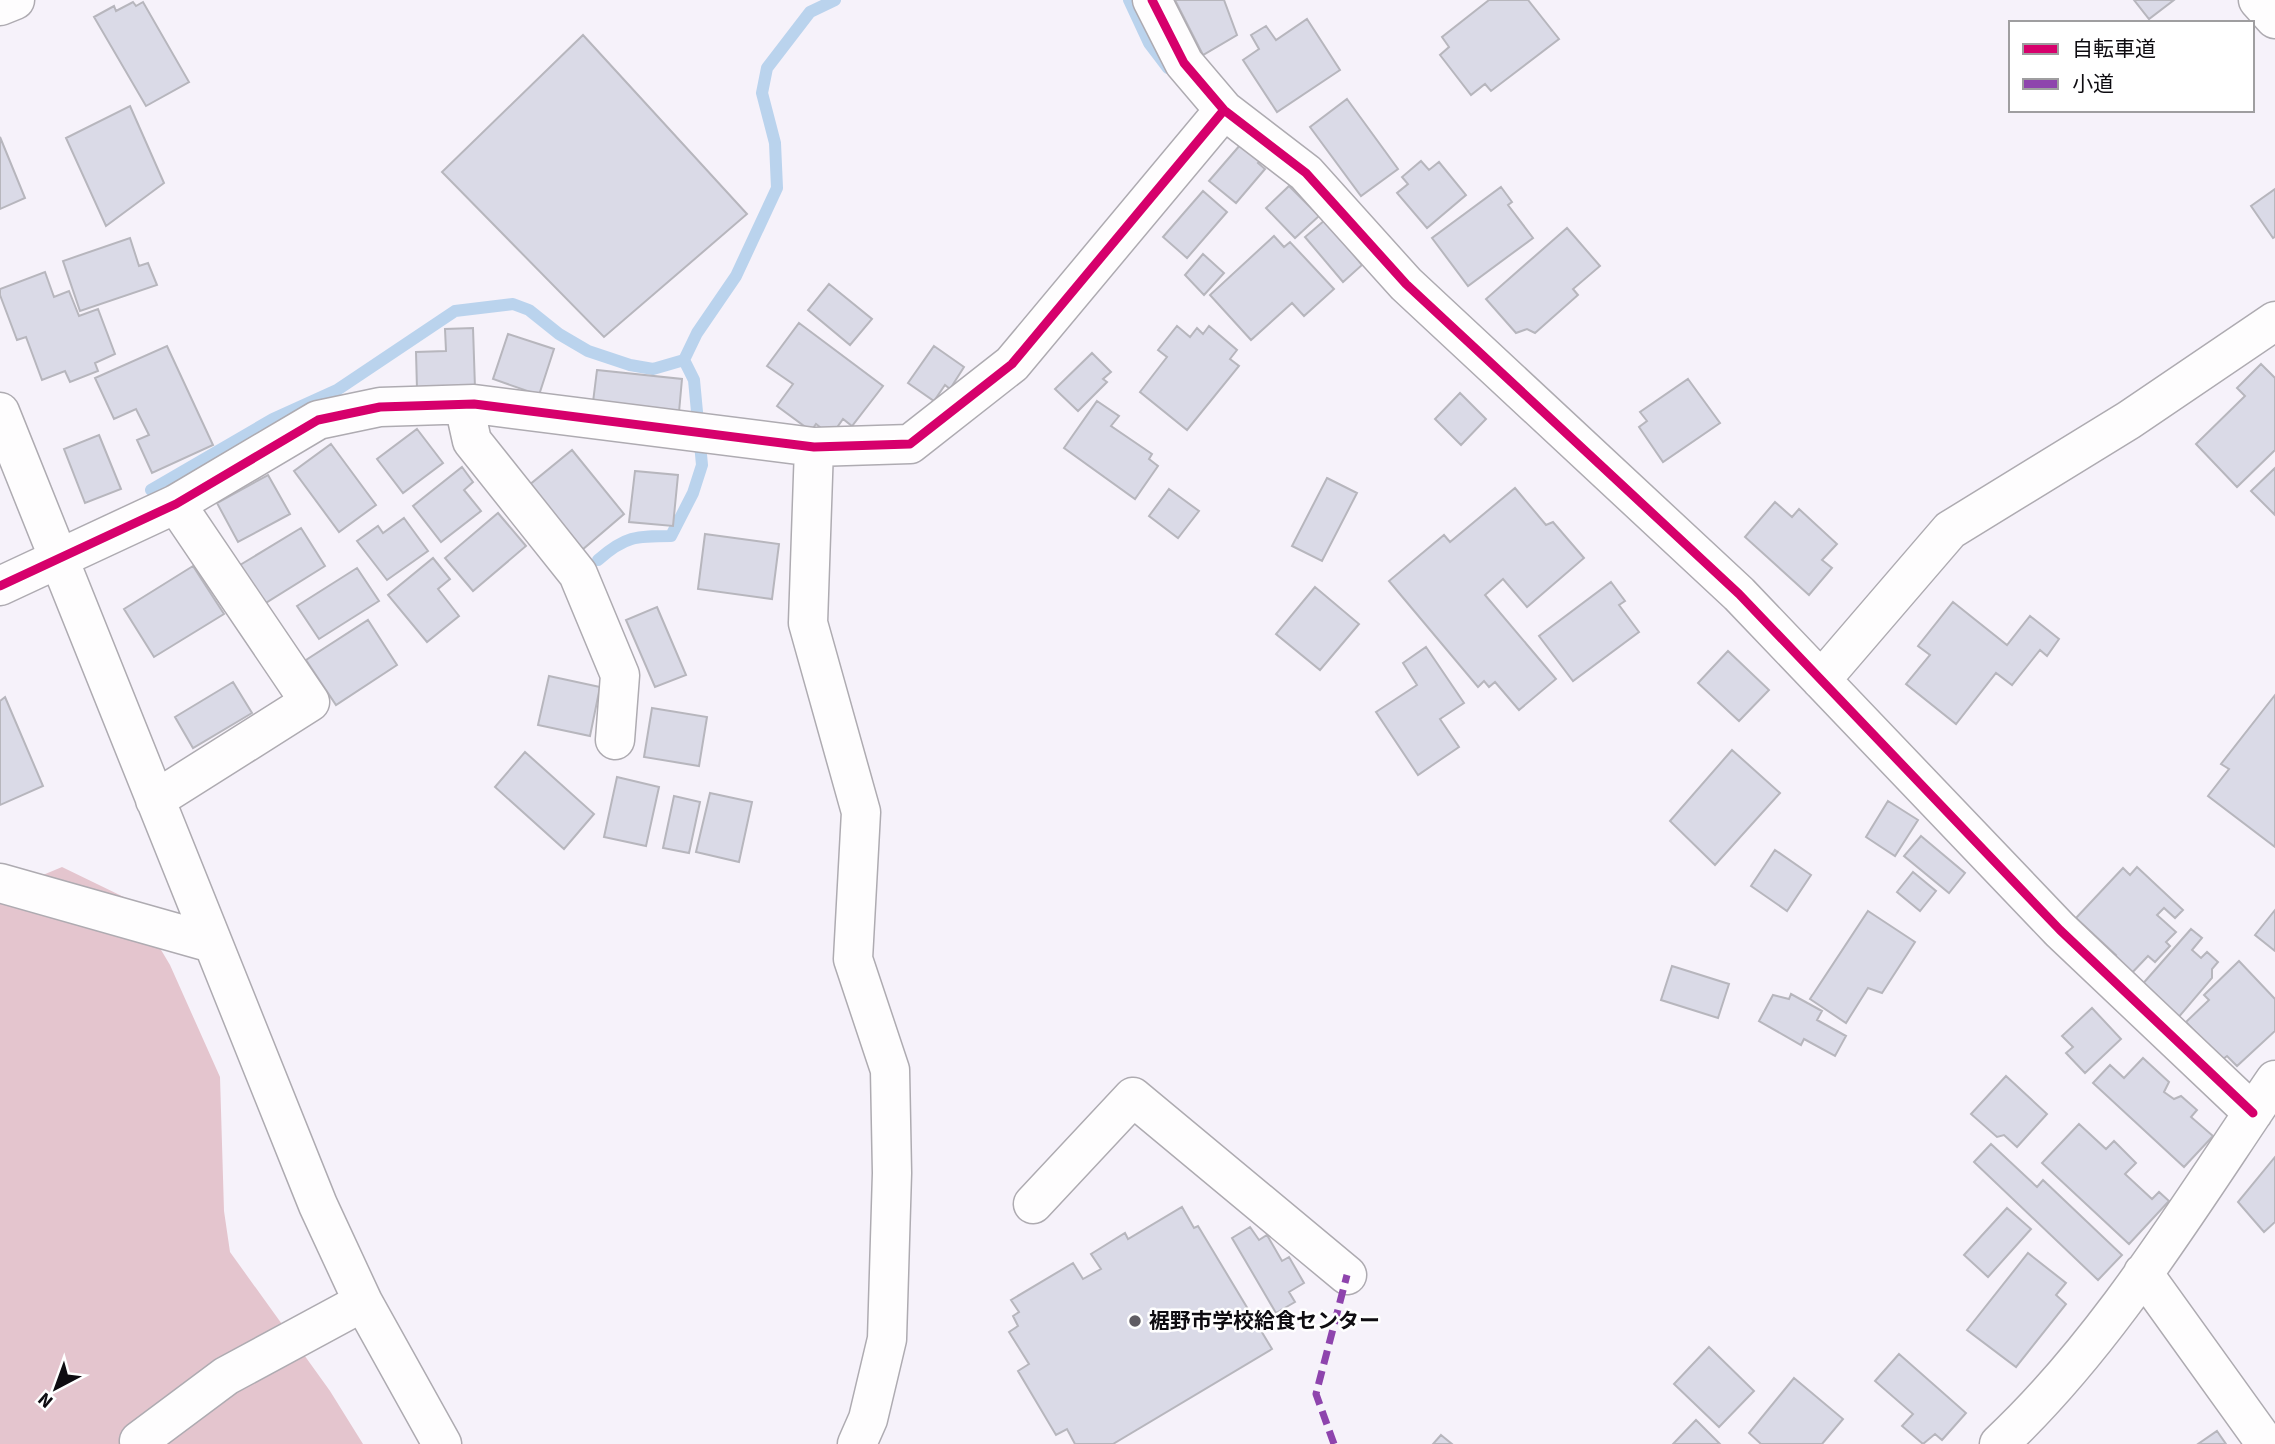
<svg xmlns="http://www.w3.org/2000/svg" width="2275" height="1444" viewBox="0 0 2275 1444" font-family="'Source Sans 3','Noto Sans JP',sans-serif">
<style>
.forest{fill:#e4c5ce}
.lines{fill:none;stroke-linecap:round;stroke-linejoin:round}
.stream{stroke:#bad3ed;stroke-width:12}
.building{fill:#dadae7;stroke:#b7b6bd;stroke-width:2}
.minor-casing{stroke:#aeabb1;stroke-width:41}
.minor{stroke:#fefdfe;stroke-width:38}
.quiet{stroke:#8e44ad;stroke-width:7;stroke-dasharray:14 7;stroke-linecap:butt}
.cycleway-casing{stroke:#fff;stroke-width:13}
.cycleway{stroke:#d6006c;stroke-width:9}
.poi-dot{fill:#5f5c63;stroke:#fff;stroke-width:2.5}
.labels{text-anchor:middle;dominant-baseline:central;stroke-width:5;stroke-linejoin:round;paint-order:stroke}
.poi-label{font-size:21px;font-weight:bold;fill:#0e0c11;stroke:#fff;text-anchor:start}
</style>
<rect width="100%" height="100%" fill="#f6f2fa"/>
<path class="forest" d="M 62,867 L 132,901 L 170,965 L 220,1077 L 224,1211 L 230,1252 L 330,1391 L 363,1444 L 0,1444 L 0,893 Z"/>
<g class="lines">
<path class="stream" d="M 1129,0 L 1149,43 L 1168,68
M 151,490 L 273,419 L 337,390 L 455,311 L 513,304 L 529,310 L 559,334 L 588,351 L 630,365 L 653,369 L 684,360 L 697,333 L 736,276 L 777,188 L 775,143 L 762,93 L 767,68 L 810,12 L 835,0
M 598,560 C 625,536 636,536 671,536 L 693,493 L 702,465 L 694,380 L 684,360"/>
</g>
<path class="building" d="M 1224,0 L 1237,35 L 1203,55 L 1175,0 Z
M 1489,0 L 1528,0 L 1559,39 L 1491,91 L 1485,84 L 1471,95 L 1440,55 L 1449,47 L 1442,37 Z
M 2134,0 L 2174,0 L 2149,19 Z
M 133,2 L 136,6 L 143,2 L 189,82 L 146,106 L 94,17 L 114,6 L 116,11 Z
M 1307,19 L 1340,70 L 1277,112 L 1243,60 L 1259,49 L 1251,35 L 1266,26 L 1276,40 Z
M 583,35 L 747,214 L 604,337 L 442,172 Z
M 1347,99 L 1398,169 L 1361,196 L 1310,127 Z
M 130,106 L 164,183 L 106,226 L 66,138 Z
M 0,137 L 25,198 L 0,209 Z
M 1241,144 L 1261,160 L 1258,163 L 1265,169 L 1236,203 L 1209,181 Z
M 1421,161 L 1429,170 L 1439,162 L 1466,195 L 1427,228 L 1397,193 L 1408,184 L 1402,177 Z
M 1289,186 L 1319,216 L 1295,238 L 1266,208 Z
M 1501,187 L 1512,202 L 1508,205 L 1533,238 L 1468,286 L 1432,238 Z
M 2275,189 L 2275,237 L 2273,238 L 2251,206 Z
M 1203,191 L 1227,212 L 1187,258 L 1163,237 Z
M 1325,220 L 1362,265 L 1343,282 L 1305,237 Z
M 1567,228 L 1600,266 L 1573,289 L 1578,295 L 1535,333 L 1527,329 L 1516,333 L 1486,299 Z
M 1274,236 L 1284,247 L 1290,242 L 1334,289 L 1304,316 L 1292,303 L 1251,340 L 1210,295 Z
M 130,238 L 139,266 L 148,263 L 157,285 L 80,311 L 63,261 Z
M 1203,254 L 1224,273 L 1204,295 L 1185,275 Z
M 45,272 L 54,297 L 69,291 L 79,316 L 98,309 L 115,354 L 95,363 L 98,371 L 70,382 L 65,371 L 42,380 L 26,337 L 17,340 L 0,295 L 0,289 Z
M 829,284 L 872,319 L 850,345 L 808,310 Z
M 799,323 L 883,386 L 852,426 L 843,419 L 831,436 L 816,424 L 811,431 L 777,406 L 793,384 L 767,366 Z
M 1177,326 L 1190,337 L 1197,328 L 1203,334 L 1209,326 L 1237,350 L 1230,359 L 1239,366 L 1187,430 L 1140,392 L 1167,357 L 1158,350 Z
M 473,328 L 475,388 L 417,389 L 416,352 L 446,351 L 445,329 Z
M 508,334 L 554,349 L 539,395 L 493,379 Z
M 167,346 L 213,445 L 152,473 L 137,440 L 149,435 L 136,409 L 114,419 L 95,378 Z
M 934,346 L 964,367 L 950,389 L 945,385 L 934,401 L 908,383 Z
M 1092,353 L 1111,372 L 1103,379 L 1107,382 L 1078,411 L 1055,389 Z
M 2261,364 L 2275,378 L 2275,450 L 2237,487 L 2196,444 L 2245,396 L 2237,388 Z
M 597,370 L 682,379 L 679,412 L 593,402 Z
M 1688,379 L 1720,423 L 1663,462 L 1639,427 L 1647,421 L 1640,412 Z
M 1460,393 L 1486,419 L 1461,445 L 1435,419 Z
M 1097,401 L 1119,416 L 1111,426 L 1152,454 L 1149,459 L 1158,466 L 1135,499 L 1064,448 Z
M 417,429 L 443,463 L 403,493 L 377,459 Z
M 99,435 L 121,489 L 85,503 L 64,449 Z
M 331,444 L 376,505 L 339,532 L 294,471 Z
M 572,450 L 624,514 L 582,550 L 528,486 Z
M 462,467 L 473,482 L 464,490 L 481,511 L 441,542 L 413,506 Z
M 2275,468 L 2275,515 L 2251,491 Z
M 635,471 L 678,475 L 673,526 L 629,522 Z
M 268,475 L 290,514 L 238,542 L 217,503 Z
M 1327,478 L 1357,493 L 1322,561 L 1292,546 Z
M 1515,488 L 1546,525 L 1553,522 L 1584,558 L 1527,607 L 1503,579 L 1485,595 L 1556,679 L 1519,710 L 1495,682 L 1489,687 L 1484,681 L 1478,687 L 1389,581 L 1444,535 L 1450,542 Z
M 1169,489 L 1199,511 L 1178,538 L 1149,516 Z
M 1775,502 L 1792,517 L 1799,509 L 1837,544 L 1822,560 L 1832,568 L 1809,595 L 1745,537 Z
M 498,513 L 526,546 L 473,591 L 445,558 Z
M 404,518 L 428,551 L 387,580 L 357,541 L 378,526 L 383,533 Z
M 301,528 L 325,566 L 264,604 L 240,565 Z
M 705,534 L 779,544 L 772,599 L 698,589 Z
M 433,558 L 450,579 L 438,589 L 459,616 L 427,642 L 388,595 Z
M 193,566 L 224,614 L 154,657 L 124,609 Z
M 357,568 L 379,601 L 319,639 L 297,606 Z
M 1611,582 L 1625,601 L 1619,605 L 1639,632 L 1573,681 L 1539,636 Z
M 1315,587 L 1359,624 L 1320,670 L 1276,634 Z
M 1953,602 L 2007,645 L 2030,616 L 2059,639 L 2047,656 L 2040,650 L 2012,685 L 1996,673 L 1956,724 L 1906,684 L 1930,655 L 1918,646 Z
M 657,607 L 686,675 L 655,687 L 626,620 Z
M 368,620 L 397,665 L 336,705 L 306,660 Z
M 1426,647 L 1464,703 L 1440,719 L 1459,747 L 1418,775 L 1376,712 L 1417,685 L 1403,663 Z
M 1728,651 L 1769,690 L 1739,721 L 1698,683 Z
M 549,676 L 600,687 L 590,736 L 538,725 Z
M 233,682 L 252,713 L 193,748 L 175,717 Z
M 2275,695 L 2275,847 L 2208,796 L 2229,769 L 2221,764 Z
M 5,697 L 43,786 L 0,805 L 0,701 Z
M 652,708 L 707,717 L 699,766 L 644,757 Z
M 1732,750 L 1780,793 L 1715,865 L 1670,821 Z
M 525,752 L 594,814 L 564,849 L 495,787 Z
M 617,777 L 659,787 L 646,846 L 604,837 Z
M 710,793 L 752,802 L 739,862 L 696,852 Z
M 674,796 L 700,802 L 689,853 L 663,848 Z
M 1888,801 L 1918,820 L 1895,856 L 1866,837 Z
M 1921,836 L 1965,873 L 1949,893 L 1904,856 Z
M 1775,850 L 1811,875 L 1787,911 L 1751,886 Z
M 2137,867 L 2183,910 L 2175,918 L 2164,908 L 2157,915 L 2176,932 L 2166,942 L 2170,946 L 2155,962 L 2148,956 L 2128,977 L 2111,961 L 2116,955 L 2076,918 L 2123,868 L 2130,875 Z
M 1913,872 L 1936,891 L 1920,911 L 1897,892 Z
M 2275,910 L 2275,951 L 2255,935 Z
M 1868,911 L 1915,942 L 1882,993 L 1868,988 L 1846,1023 L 1810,999 Z
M 2191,929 L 2202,938 L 2192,950 L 2201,958 L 2207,952 L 2218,962 L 2212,969 L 2212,978 L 2177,1019 L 2140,987 Z
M 2239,961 L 2275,999 L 2275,1031 L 2237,1066 L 2227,1056 L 2222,1060 L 2186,1022 L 2209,1000 L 2204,995 Z
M 1672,966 L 1729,984 L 1718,1018 L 1661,1000 Z
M 1791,994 L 1822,1011 L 1817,1020 L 1846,1036 L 1835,1056 L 1804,1039 L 1801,1045 L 1759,1021 L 1773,995 L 1789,999 Z
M 2092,1008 L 2121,1039 L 2085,1073 L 2066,1053 L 2073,1047 L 2062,1036 Z
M 2143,1058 L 2169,1082 L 2164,1092 L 2174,1099 L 2181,1096 L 2197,1110 L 2191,1117 L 2213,1136 L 2184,1167 L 2093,1083 L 2110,1065 L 2124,1078 Z
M 2006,1076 L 2047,1114 L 2017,1147 L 2004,1135 L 1997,1137 L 1971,1114 Z
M 2079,1124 L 2106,1149 L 2114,1141 L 2136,1163 L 2125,1174 L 2152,1199 L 2159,1192 L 2169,1201 L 2129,1244 L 2042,1163 Z
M 1991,1144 L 2037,1187 L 2043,1180 L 2122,1255 L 2098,1280 L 1974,1162 Z
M 2275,1157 L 2275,1222 L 2264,1232 L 2238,1202 Z
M 1182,1207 L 1194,1228 L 1198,1226 L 1272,1349 L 1113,1444 L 1075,1444 L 1067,1429 L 1056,1435 L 1018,1371 L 1029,1364 L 1009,1332 L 1018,1326 L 1013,1316 L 1019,1312 L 1011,1300 L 1073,1263 L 1083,1279 L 1101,1269 L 1091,1254 L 1125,1233 L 1128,1239 Z
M 2007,1208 L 2031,1229 L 1988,1277 L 1964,1255 Z
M 1250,1227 L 1259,1240 L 1267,1235 L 1282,1261 L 1289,1257 L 1304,1283 L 1289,1292 L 1295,1302 L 1276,1313 L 1232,1238 Z
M 2028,1253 L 2066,1283 L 2056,1295 L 2066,1304 L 2016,1367 L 1967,1330 Z
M 1709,1347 L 1754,1391 L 1719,1427 L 1674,1384 Z
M 1899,1354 L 1966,1413 L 1942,1440 L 1935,1434 L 1923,1444 L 1902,1426 L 1913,1414 L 1875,1381 Z
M 1794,1378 L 1843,1419 L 1822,1444 L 1761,1444 L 1749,1433 Z
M 1696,1420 L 1720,1444 L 1673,1444 Z
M 2217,1431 L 2226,1444 L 2198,1444 Z
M 1441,1435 L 1452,1444 L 1433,1444 Z"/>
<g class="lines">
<defs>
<path id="minor" d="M 1152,0 L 1184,63 L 1224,110 L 1306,173 L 1406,284 L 1739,594 L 2060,930 L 2253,1113
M 2258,0 L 2275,19
M 0,6 L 15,0
M 464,405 L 472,441 L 578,574 L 620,675 L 615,740
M 0,412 L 318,1205 L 363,1302 L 442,1444
M 814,447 L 808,623 L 861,812 L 853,959 L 890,1070 L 892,1173 L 887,1339 L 868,1419 L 857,1444
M 0,586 L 176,504 L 318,420 L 380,407 L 474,404 L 814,447 L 910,444 L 1012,364 L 1224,110
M 1821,680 L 1950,530 L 2129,420 L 2275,321
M 155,800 L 310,702 L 176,504
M 0,883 L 212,943
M 1033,1204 L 1133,1097 L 1347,1275
M 2143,1273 L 2266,1444
M 139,1441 L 226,1376 L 363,1302
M 1999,1444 C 2108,1342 2191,1203 2275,1080"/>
</defs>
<use href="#minor" class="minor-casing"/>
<use href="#minor" class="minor"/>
<path class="quiet" d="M 1334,1444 L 1316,1394 L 1347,1275"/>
<defs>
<path id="cycleway" d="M 1152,0 L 1184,63 L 1224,110 L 1306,173 L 1406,284 L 1739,594 L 2060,930 L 2253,1113
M 0,586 L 176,504 L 318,420 L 380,407 L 474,404 L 814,447 L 910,444 L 1012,364 L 1224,110"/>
</defs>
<use href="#cycleway" class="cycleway-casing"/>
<use href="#cycleway" class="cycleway"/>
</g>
<circle class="poi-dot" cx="1135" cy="1321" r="7"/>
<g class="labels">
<g class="poi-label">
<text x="1149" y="1321">裾野市学校給食センター</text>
</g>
</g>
<rect x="2009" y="21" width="245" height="91" fill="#ffffff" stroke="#9f9ea0" stroke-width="2"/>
<rect x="2023" y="44" width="35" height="10" fill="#d6006c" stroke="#9f9ea0" stroke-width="2"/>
<text x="2072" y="56" font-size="21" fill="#0e0c11">自転車道</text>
<rect x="2023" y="79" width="35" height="10" fill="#8e44ad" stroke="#9f9ea0" stroke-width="2"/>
<text x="2072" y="91" font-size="21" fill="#0e0c11">小道</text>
<g transform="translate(56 1388) rotate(221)" stroke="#ffffff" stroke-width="5" paint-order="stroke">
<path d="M0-5L12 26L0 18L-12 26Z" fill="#0e0c11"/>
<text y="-10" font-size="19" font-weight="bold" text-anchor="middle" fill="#0e0c11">N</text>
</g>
</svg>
